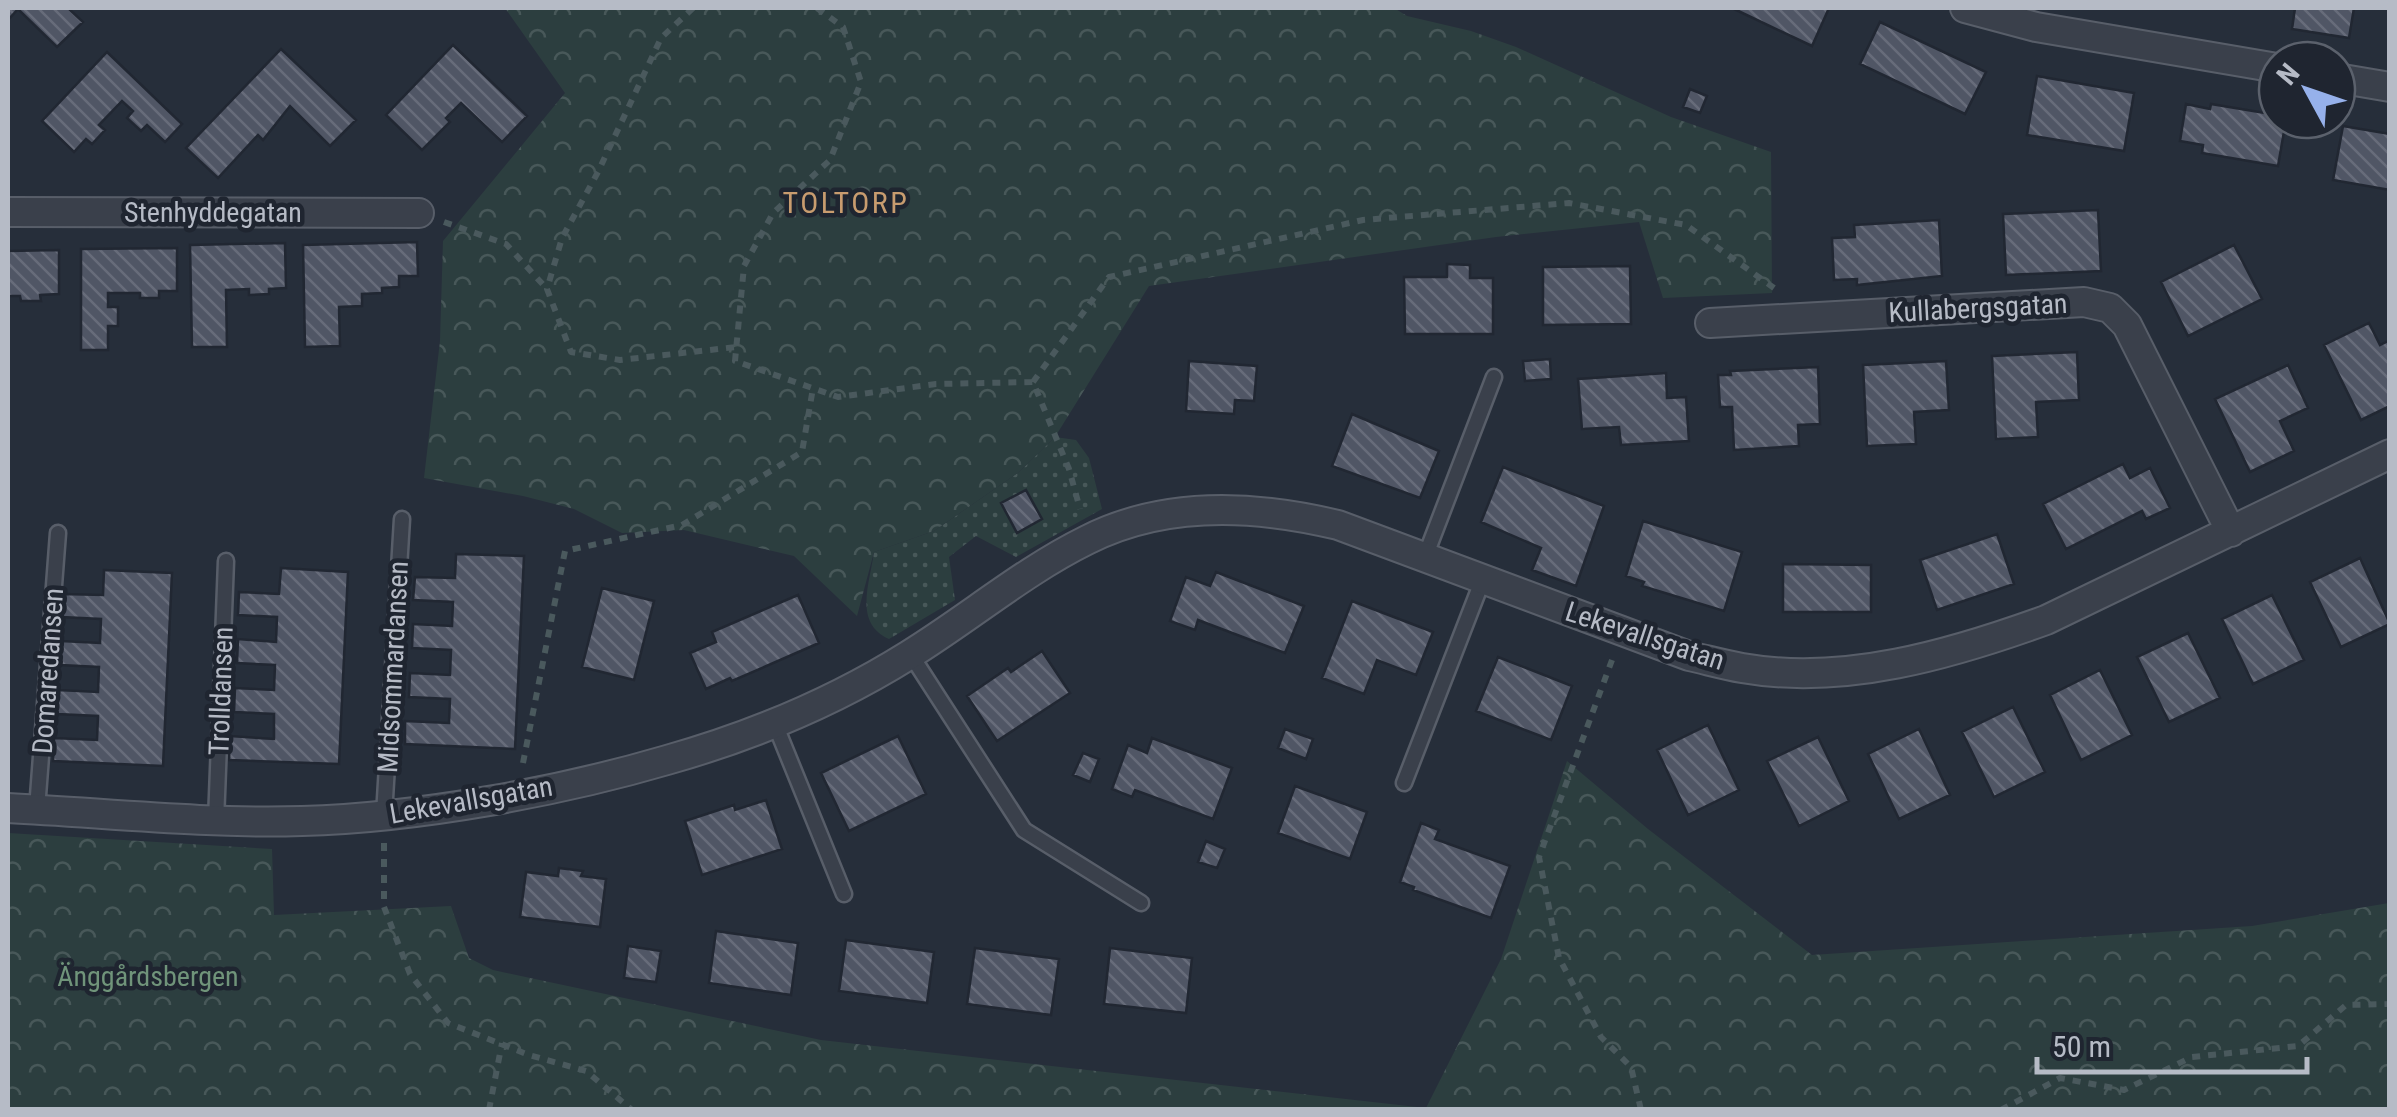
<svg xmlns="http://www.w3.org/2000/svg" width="2397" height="1117" viewBox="0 0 2397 1117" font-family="'Roboto Condensed',sans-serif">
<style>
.grass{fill:url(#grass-dots)}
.forest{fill:url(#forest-crowns)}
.building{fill:url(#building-back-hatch);stroke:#212732;stroke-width:2.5}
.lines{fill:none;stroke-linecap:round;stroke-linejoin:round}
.service-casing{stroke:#585e69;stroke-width:19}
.minor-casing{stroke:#585e69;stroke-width:32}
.path{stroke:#4a595d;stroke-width:6;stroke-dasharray:8 8;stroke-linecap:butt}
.service{stroke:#3a404b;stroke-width:14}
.minor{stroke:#3a404b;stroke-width:28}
.labels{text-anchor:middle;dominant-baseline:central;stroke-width:9;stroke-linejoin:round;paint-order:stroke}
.street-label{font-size:28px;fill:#b6bbc6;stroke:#1f2530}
.park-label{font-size:28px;fill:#70947a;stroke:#1f2530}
.neighbourhood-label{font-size:30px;letter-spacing:2.5px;fill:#c89c6f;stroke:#1f2530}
</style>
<defs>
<pattern id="grass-dots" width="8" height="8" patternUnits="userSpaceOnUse" patternTransform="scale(2.5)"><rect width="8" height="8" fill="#2c3e3f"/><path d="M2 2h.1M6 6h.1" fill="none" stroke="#485859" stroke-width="1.8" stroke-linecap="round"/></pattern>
<pattern id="forest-crowns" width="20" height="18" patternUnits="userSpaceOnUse" patternTransform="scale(2.5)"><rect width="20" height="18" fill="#2c3e3f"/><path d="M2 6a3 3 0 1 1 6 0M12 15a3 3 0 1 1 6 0" fill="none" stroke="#485859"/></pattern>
<pattern id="building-back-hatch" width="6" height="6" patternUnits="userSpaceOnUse" patternTransform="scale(2.5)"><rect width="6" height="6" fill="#505665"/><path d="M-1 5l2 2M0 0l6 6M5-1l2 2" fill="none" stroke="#676c7a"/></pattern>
</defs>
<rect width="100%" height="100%" fill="#262e3a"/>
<path class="grass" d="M 1055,437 L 1076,440 L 1089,458 L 1102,509 L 1016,557 L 976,536 L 949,557 L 955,600 L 889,639 C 853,623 870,583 874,552 L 934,531 L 1019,472 Z"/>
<path class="forest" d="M 505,8 L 1394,8 L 1407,16 L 1471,31 L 1516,47 L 1671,117 L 1771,152 L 1772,293 L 1663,298 L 1639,222 L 1496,237 L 1149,286 L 1055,437 L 1019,472 L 934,531 L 874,552 L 857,616 L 794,556 L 684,530 L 622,533 L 574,509 L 523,496 L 424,478 L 440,341 L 443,241 L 565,93 Z
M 1567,761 L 1648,829 L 1812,955 L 2252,926 L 2389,903 L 2389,1109 L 8,1109 L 8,833 L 272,849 L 274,915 L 451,906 L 469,958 L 493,970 L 821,1040 L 1426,1108 L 1501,959 Z"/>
<path class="building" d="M 8,8 L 68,8 L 83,22 L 57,47 L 18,9 L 8,20 Z
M 1732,8 L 1829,8 L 1812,46 Z
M 2295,8 L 2354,8 L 2349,38 L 2292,29 Z
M 1880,22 L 1986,72 L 1965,114 L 1860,64 Z
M 453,45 L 527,116 L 502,142 L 461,103 L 446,118 L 450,122 L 422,150 L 386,115 Z
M 281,49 L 356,120 L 330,146 L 290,106 L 263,140 L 258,135 L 218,178 L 186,148 Z
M 107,52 L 182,124 L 165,142 L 147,125 L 141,131 L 127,118 L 133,111 L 122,101 L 99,125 L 105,130 L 92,144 L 86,139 L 74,152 L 42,121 Z
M 2037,76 L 2134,93 L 2124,151 L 2027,135 Z
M 1690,89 L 1707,96 L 1700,113 L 1683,107 Z
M 2186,104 L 2210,109 L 2211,104 L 2277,115 L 2277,120 L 2286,120 L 2278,166 L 2202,153 L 2203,145 L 2180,141 Z
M 2343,126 L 2390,134 L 2390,190 L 2333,180 Z
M 2098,210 L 2101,271 L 2006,275 L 2003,214 Z
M 1939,220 L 1942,276 L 1857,285 L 1857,279 L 1834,280 L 1832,238 L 1855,237 L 1854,225 Z
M 417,242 L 418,276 L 399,276 L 399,287 L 382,288 L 382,293 L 362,294 L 362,306 L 339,307 L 340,346 L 305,347 L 303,245 Z
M 285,243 L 286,288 L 269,289 L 269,294 L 249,295 L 249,289 L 226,290 L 227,347 L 192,347 L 190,245 Z
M 2234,245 L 2262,299 L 2188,336 L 2161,282 Z
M 177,248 L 177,291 L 159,291 L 159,298 L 140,298 L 140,293 L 108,293 L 108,307 L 118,307 L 118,326 L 108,326 L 108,350 L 81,350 L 81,249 Z
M 59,250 L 59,294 L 40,295 L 41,301 L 21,301 L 20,296 L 8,296 L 8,251 Z
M 1447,264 L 1470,265 L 1470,278 L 1493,278 L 1493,334 L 1405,334 L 1404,277 L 1447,277 Z
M 1630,266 L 1631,324 L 1543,325 L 1543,267 Z
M 2369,323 L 2380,345 L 2390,340 L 2390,406 L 2361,420 L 2324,345 Z
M 2077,352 L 2079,400 L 2036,402 L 2038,437 L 1996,439 L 1992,356 Z
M 1550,359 L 1551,379 L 1525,381 L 1523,361 Z
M 1189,361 L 1257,366 L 1254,401 L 1235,400 L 1234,414 L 1186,411 Z
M 1946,361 L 1949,410 L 1914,412 L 1916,444 L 1867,446 L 1863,365 Z
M 2288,365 L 2308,408 L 2280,421 L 2294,451 L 2250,472 L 2215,399 Z
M 1818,367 L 1820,424 L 1798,425 L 1799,446 L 1734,450 L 1732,407 L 1720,407 L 1718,375 L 1731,375 L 1730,371 Z
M 1666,373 L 1667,398 L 1686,397 L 1689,441 L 1621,445 L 1619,427 L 1582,429 L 1578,379 Z
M 1352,414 L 1439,451 L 1420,498 L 1332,466 Z
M 2123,464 L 2130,478 L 2150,468 L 2170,508 L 2146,519 L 2142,511 L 2066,549 L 2043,504 Z
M 1503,467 L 1604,506 L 1576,586 L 1532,570 L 1541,548 L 1481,522 Z
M 1026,490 L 1042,519 L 1017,533 L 1001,503 Z
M 1643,521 L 1742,552 L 1724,611 L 1642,586 L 1644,582 L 1626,576 Z
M 1997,534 L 2014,584 L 1937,610 L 1920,560 Z
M 456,554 L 524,556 L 515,749 L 405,744 L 405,721 L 449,723 L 450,699 L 409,697 L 410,673 L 450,675 L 451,650 L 412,648 L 413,624 L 452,626 L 453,602 L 413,600 L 415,577 L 455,578 Z
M 2360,558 L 2390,624 L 2341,647 L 2310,582 Z
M 1783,564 L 1871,565 L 1871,612 L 1783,612 Z
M 281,568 L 348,572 L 339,764 L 229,760 L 230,736 L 274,739 L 274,714 L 234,712 L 235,688 L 274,690 L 275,665 L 237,663 L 238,639 L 276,642 L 277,617 L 238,615 L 239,592 L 279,594 Z
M 104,570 L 172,573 L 163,766 L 53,761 L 54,738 L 97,740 L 98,716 L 57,714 L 58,690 L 98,692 L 99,667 L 60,665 L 61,641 L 100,643 L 101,619 L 61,617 L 63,594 L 103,595 Z
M 1216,572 L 1304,606 L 1285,653 L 1198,620 L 1195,630 L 1170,621 L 1186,577 L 1210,586 Z
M 602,588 L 654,601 L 634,680 L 582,667 Z
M 798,595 L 819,643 L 732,681 L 730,678 L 706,689 L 690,653 L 716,642 L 712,632 Z
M 2272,595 L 2304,660 L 2253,684 L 2222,619 Z
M 1352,601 L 1433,632 L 1416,675 L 1377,660 L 1364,694 L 1322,678 Z
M 2188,633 L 2220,698 L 2169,722 L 2137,657 Z
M 1042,651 L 1070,693 L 997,741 L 967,696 L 1008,668 L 1011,672 Z
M 1498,657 L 1572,686 L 1551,740 L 1476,711 Z
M 2100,670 L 2132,735 L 2081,760 L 2050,695 Z
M 2013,707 L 2045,772 L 1994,797 L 1962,732 Z
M 1708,725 L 1739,790 L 1688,815 L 1657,750 Z
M 1285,729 L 1313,739 L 1306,759 L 1278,748 Z
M 1919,729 L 1950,795 L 1899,819 L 1868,754 Z
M 898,736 L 926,794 L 849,831 L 821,773 Z
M 1818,737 L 1849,801 L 1799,826 L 1767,761 Z
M 1152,738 L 1232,768 L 1213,819 L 1135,790 L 1132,797 L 1112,789 L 1128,745 L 1147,753 Z
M 1083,753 L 1099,759 L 1090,782 L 1073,775 Z
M 1295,786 L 1367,812 L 1350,859 L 1278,833 Z
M 766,800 L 782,849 L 702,875 L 685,821 L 734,805 L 735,810 Z
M 1421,823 L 1439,830 L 1435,839 L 1510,866 L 1491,918 L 1413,890 L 1414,887 L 1400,882 Z
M 1206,841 L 1225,849 L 1217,868 L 1198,862 Z
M 559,868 L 583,871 L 581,876 L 606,879 L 600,927 L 520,917 L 526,872 L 558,876 Z
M 716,931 L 798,943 L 791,995 L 709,983 Z
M 846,940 L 934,952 L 927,1003 L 839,991 Z
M 628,946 L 661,951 L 656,982 L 624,978 Z
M 975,948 L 1059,959 L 1051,1015 L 967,1004 Z
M 1110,948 L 1192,958 L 1186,1013 L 1104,1004 Z"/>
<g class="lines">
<defs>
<path id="service" d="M 1425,557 L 1494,377
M 911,655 L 1024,830 L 1141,903
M 775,724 L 844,894
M 1404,783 L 1483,579
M 37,809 L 58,533
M 384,815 L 402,519
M 216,821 L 226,561"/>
<path id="minor" d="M 1965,8 L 2036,27 L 2277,68
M 2337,78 L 2390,87
M 8,212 L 419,213
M 1710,323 L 2084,302 L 2110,308 L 2127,325 L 2231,532
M 8,808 C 106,813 204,824 302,821 C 416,818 558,792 667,760 C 752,736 834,702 909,655 C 969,618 1024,571 1087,540 C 1166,500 1255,505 1338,525 L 1689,656 C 1707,660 1725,665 1742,668 C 1844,686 1952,654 2046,620 L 2390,454"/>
</defs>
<use href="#service" class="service-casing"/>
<use href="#minor" class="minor-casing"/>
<path class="path" d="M 693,8 L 661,38 L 598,172 L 562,238 L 547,289 L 571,352 L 620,360 L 736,347
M 817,8 L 843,27 L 861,82 L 830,160 L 773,213 L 744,266 L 735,361 L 838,397 L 936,384 L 1033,382 L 1069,469 L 1080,509
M 444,222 L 506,244 L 547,289
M 1033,382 L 1109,277 L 1363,220 L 1569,203 L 1686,225 L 1774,288
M 1612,660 L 1539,857 L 1559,958 L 1601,1037 L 1631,1067 L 1641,1110
M 523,763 L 565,551 L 682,525 L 802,452 L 813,388
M 384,843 L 384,907 L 410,974 L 448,1023 L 529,1055 L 586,1071 L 632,1110
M 489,1110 L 502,1043
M 2001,1110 L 2060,1078 L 2124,1090 L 2192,1057 L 2298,1046 L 2346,1005 L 2390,1004"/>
<use href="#service" class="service"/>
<use href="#minor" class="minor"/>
</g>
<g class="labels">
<g class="street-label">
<text x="213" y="212">Stenhyddegatan</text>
<text transform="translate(1978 308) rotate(-3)">Kullabergsgatan</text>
<text transform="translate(1645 636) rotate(18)">Lekevallsgatan</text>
<text transform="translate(393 667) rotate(-87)">Midsommardansen</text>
<text transform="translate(48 671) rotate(-86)">Domaredansen</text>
<text transform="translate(221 691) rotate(-88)">Trolldansen</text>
<text transform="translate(471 800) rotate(-10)">Lekevallsgatan</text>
</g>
<g class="park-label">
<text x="148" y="976">Änggårdsbergen</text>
</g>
<g class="neighbourhood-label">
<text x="846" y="202">TOLTORP</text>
</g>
</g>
<rect width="2397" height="1117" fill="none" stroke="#b6bbc6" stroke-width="20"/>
<g transform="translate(2307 90) rotate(310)"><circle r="48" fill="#1f2530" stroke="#5b616c" stroke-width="2.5"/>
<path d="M0-8L18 38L0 25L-18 38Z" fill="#96b1eb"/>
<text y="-15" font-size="28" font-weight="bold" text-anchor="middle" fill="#b6bbc6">N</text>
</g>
<path d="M2037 1057v15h270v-15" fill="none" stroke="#b6bbc6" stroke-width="5"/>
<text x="2052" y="1057" font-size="30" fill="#b6bbc6" stroke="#1f2530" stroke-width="8" paint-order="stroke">50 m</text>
</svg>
